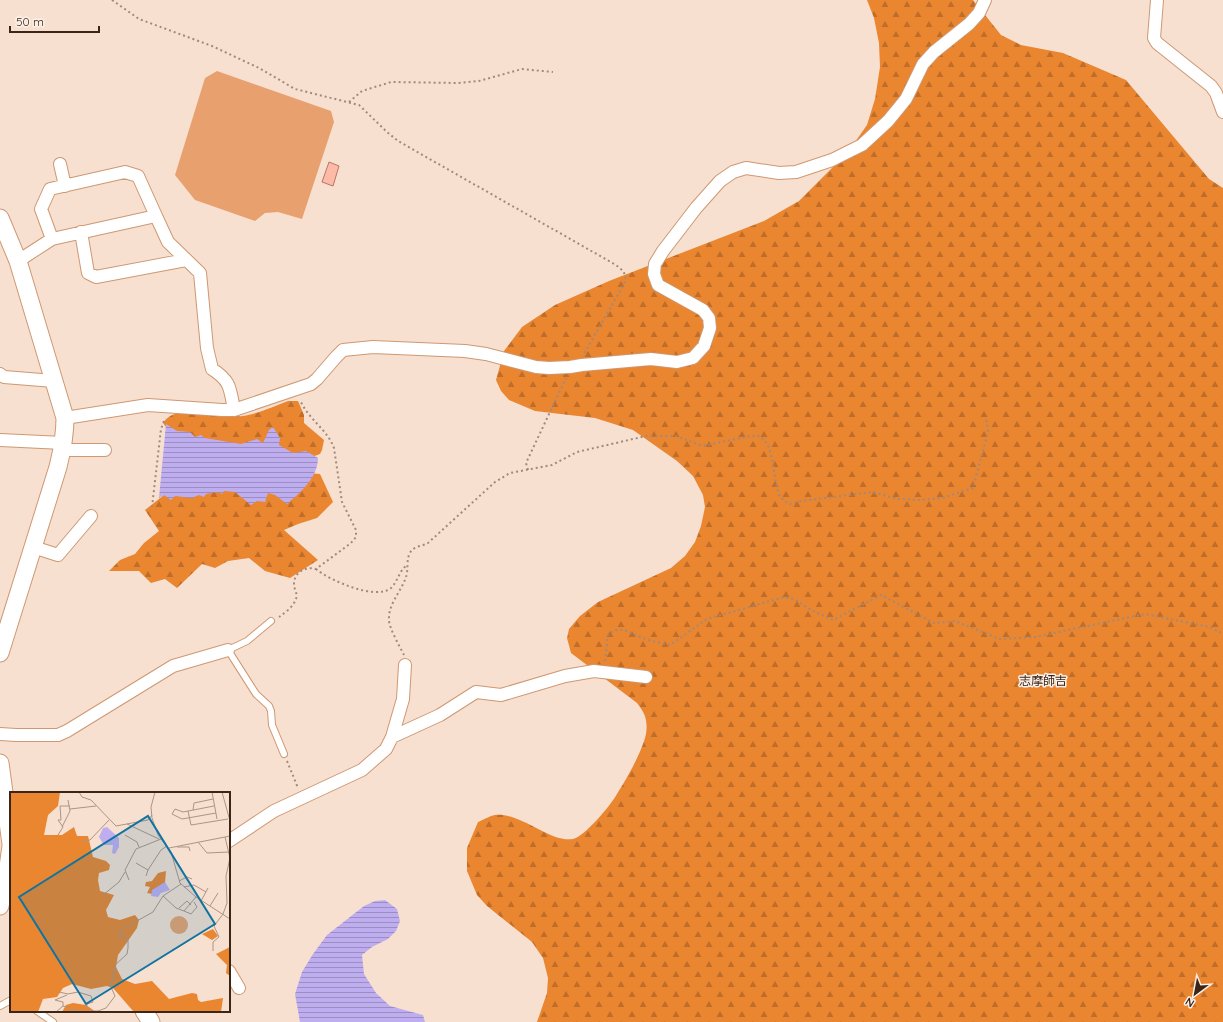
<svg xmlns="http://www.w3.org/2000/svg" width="1223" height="1022" viewBox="0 0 1223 1022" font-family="Quicksand,'Noto Sans JP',sans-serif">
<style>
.forest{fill:url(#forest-firs)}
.park{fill:#e8a16e}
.water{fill:url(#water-rules)}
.building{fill:#fdbaa7;stroke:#b67766}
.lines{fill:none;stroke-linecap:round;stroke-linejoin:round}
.lane-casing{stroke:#ce9872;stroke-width:8}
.street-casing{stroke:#ce9872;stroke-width:14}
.secondary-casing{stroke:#ce9872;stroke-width:19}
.path{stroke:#a08a7b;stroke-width:2;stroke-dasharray:2 3;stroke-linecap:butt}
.lane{stroke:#fff;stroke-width:6}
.street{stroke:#fff;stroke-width:12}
.secondary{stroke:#fff;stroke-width:17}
.labels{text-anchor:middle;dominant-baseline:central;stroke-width:3;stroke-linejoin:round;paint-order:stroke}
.quarter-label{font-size:12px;fill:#3a2516;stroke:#fcf0e8}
.inset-road{fill:none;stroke:#ab9586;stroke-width:1}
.view{fill:#1173a0;fill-opacity:0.15;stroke:#1173a0;stroke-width:2}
.inset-edge{fill:none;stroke:#3a2516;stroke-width:2}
</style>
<defs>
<pattern id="forest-firs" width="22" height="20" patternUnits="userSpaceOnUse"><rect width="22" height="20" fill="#ea8530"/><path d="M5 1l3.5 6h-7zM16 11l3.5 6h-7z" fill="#bf6d28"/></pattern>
<pattern id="water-rules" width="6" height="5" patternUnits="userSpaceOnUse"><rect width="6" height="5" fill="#bfaeef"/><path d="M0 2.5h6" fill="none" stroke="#9c8dc1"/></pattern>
</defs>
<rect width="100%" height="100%" fill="#f7e0d0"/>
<path class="forest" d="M 867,0 L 973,0 L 1001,35 L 1021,45 L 1063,53 L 1126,80 L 1209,179 L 1223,188 L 1223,1022 L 537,1022 L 547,993 L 548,978 L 543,958 L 532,942 L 487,906 L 477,895 L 467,871 L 467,848 L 478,822 C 483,820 489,816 495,815 C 521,812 550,843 573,839 C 584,837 611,805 617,794 C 627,778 642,752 646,734 C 648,720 645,713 637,703 L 571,653 L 567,638 L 569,629 L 580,616 L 598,602 L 671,568 L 685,556 L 695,542 L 701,526 L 705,507 L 703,495 L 693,476 L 677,461 L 633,430 L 595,418 L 535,411 L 509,400 L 501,391 L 496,380 L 504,351 L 522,327 L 555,305 L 609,281 L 764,221 L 799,201 L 848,152 L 867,125 L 875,99 L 880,67 L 879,43 L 874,18 Z
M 288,401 L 298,401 L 304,415 L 304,423 L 324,440 L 322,450 L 320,454 L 309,458 L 262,446 L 218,445 L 169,431 L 163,423 C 176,401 222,419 243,416 C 257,414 275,406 288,401 Z
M 308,473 L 320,474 L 333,502 L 317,518 L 298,524 L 284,530 L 318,560 L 290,578 L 265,571 L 249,558 L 228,561 L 215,568 L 202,564 L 177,588 L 165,579 L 151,583 L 139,571 L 109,571 L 120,560 L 135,554 L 144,543 L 159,531 L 145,510 L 169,491 Z"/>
<path class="park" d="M 217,71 L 331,111 L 334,122 L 302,219 L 278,212 L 265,213 L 255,221 L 195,200 L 175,175 L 205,78 Z"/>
<path class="water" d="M 166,424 L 177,431 L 190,432 L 195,437 L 201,435 L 205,438 L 241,444 L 257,439 L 263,443 L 269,430 L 273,427 L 280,438 L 279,445 L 293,453 L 306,451 L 318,458 C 318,477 301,492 287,504 L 275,495 L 268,493 L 265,502 L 257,501 L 251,505 L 235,492 L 224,491 L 222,494 L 218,492 L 206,494 L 204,497 L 199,495 L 192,498 L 175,496 L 171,500 L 164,495 L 159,498 Z
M 385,900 L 397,909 L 400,921 L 396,931 L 388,939 L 372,947 L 362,955 L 364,974 L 376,993 L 390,1006 L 423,1015 L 425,1022 L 300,1022 L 295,994 L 302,972 L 313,954 L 327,935 L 364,906 L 375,901 Z"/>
<path class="building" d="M 329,162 L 339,166 L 333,186 L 322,182 Z"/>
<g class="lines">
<defs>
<path id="lane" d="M 271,621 L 247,641 L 228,650 L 256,694 L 269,706 L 271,711 L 272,725 L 284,754
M 0,1006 L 11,1000
M 37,1011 L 53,1022"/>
<path id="street" d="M 1157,0 L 1154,38 L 1157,43 L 1211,86 L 1216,93 L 1223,112
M 60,164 L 65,186
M 81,232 L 88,273 L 96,277 L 186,260
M 52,239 L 41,209 L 50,189 L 125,172 L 138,176 L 156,216
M 18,261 L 52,239 L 156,216 L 168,242 L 200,273 L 207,348 L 212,369 C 231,381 230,389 234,410
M 0,374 L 4,377 L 54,381
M 65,418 L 148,405 L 222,410 L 234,410 L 311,384 L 317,379 L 336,357 L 343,350 L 373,347 L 465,351 L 486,354 L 536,367 L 549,368 L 570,367 L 582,365 L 651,359 L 677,362 L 693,358 L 704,346 L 710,328 L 709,318 L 703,310 L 658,285 L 654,274 L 655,264 L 663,251 L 696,208 L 720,181 L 733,172 L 746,168 L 779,173 L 796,172 L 832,160 L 862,145 L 888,121 L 906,99 L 923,64 L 934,52 L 969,24 L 979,13 L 985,0
M 0,440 L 63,443
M 62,450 L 105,450
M 33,547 L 58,555 L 91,516
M 0,734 L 16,735 L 58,735 L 67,731 L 173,666 L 228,650
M 392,737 L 440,715 L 476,692 L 501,695 L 565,676 L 594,671 L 646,677
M 229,841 L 274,811 L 362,770 L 386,749 L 392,737 L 403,699 L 405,665
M 229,971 L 239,988"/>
<path id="secondary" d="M 0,218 L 18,261 L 65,418 C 65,434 62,451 58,467 L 0,653
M 0,763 L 11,844
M 0,906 L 7,874 L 11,846
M 144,1011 L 151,1022"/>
</defs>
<use href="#lane" class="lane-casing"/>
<use href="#street" class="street-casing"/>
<use href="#secondary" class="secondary-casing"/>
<path class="path" d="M 112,0 L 139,19 L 212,46 L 259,68 L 295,89 L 359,105 L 387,132 L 398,141 L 616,265 L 622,270 L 626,276 L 624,284 L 584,354
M 349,102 L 362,91 L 391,82 L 458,83 L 479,81 L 522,69 L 553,72
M 528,470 L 526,463 L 566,378
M 152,507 L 161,429 L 165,418
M 316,569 C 329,580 376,601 391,588 C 398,581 399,571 407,565
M 279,617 C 285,613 293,607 296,599 C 298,593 294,590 294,584 C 294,572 306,566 316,569 L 351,543 L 356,537 L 356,530 L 342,502 L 334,448 C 327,429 308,419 300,400
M 404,655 C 400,647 389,628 389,620 C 388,604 401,592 406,577 C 409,569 405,558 412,550 C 416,546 423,546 428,543 L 495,482 L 510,473 L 552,465 L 577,452 L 646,436 L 676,436 L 702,446 L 751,436 L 760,436 L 768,445 L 772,458 L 776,484 L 779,495 L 784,501 L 790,504 L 802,501 L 872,492 L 898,499 L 919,500 L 942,498 L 973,488 L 988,432 L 986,418
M 605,661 L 608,635 L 615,630 L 624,630 L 648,640 L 670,645 L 707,619 L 784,597 L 794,599 L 811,610 L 833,620 L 881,595 L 934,623 L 955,621 L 1000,639 L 1035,637 L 1145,614 L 1210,627 L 1223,634
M 287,761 L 298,788"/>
<use href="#lane" class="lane"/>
<use href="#street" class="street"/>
<use href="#secondary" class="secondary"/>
</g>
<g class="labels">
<g class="quarter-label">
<text x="1043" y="680">志摩師吉</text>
</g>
</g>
<g transform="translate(10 792)">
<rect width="220" height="220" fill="#f7e0d0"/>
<path d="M 0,0 L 50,0 L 48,14 L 38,23 L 34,43 L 52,43 L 64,35 L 67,44 L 78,44 L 83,65 L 96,69 L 100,73 L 99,78 L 89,81 L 88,88 L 90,99 L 104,103 L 96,118 L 98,125 L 110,128 L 125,123 L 129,128 L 127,136 L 108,163 L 106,175 L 112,187 L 125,192 L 142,189 L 159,207 L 182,201 L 187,202 L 188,208 L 191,210 L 213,206 L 211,220 L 124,220 L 103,196 L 97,194 L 81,197 L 62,192 L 53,196 L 47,205 L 33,207 L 28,220 L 0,220 ZM 156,79 L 155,91 L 142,102 L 137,101 L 140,95 L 135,94 L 136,90 L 142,89 L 148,81 ZM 203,137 L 208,144 L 202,148 L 192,142 ZM 220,155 L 220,184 L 216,181 L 217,173 L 206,162 ZM 63,211 L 76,213 L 86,220 L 52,220 L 56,213 Z" fill="#ea8530"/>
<path d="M160 133a9 9 0 1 1 18 0a9 9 0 1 1-18 0Z" fill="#e8a16e"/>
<path d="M 97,35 L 109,46 L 109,55 L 105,62 L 102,61 L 103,53 L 94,53 L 89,45 L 93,36 ZM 155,90 L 160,98 L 151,101 L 148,105 L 141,104 L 142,98 Z" fill="#bfaeef"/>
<path class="inset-road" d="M 69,0 L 72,5 L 81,8 L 106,34 L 138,28 L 142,23M 145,0 L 141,15 L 142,26 L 148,43 L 161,60 L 170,91 L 186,105 L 220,127M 202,0 L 207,27M 212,0 L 220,29M 204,14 L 173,20 L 165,17 L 162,22 L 172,27 L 206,21M 60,17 L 86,14M 183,18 L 184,11 L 203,7M 178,19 L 181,33 L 218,27M 117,32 L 149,47M 52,35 L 60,19 L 58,8M 48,43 L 53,35 L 48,28 L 51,28 L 50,14 L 60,14M 115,43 L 127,50 L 129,55M 72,49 L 80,48 L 99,28M 188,50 L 197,61 L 219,60M 167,55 L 179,55 L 180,59M 159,56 L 220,44M 126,71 L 138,78 L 136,84M 138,78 L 151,58 L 157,54M 119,88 L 115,78 L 126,57 L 151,47M 169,89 L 177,85 L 182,87M 174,95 L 184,93 L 196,100M 93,103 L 109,90 L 115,80M 153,104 L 166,116 L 174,119 L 186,105M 191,109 L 198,96M 200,114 L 208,101M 169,116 L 177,109 L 181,113M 174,119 L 181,122 L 187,115 L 184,110M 203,159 L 203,150 L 209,145 L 204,134 L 213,122 L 217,111 L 216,84 L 220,66 L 215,45M 49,200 L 58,202 L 68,200 L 81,204 L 83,210 L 77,212 L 77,217M 53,214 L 53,210 L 45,208 L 57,203M 46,220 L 53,214 L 66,219 L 88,219 L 96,216 L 105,204 L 101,195 L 105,173 L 117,162 L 118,156 L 118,146 L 109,145 L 109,139 L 143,120 L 153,104 L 171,92"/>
<path class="view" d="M 138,24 L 205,132 L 76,212 L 9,105 Z"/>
<rect width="220" height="220" class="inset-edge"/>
</g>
<g transform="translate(1195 994) rotate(212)" stroke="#fcf0e8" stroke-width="3" paint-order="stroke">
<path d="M0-3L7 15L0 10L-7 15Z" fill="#3a2516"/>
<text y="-6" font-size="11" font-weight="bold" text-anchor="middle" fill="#3a2516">N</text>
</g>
<path d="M10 26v6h89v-6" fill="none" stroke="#3a2516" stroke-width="2"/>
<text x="16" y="26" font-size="12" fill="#3a2516" stroke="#fcf0e8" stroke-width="3" paint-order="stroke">50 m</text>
</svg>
